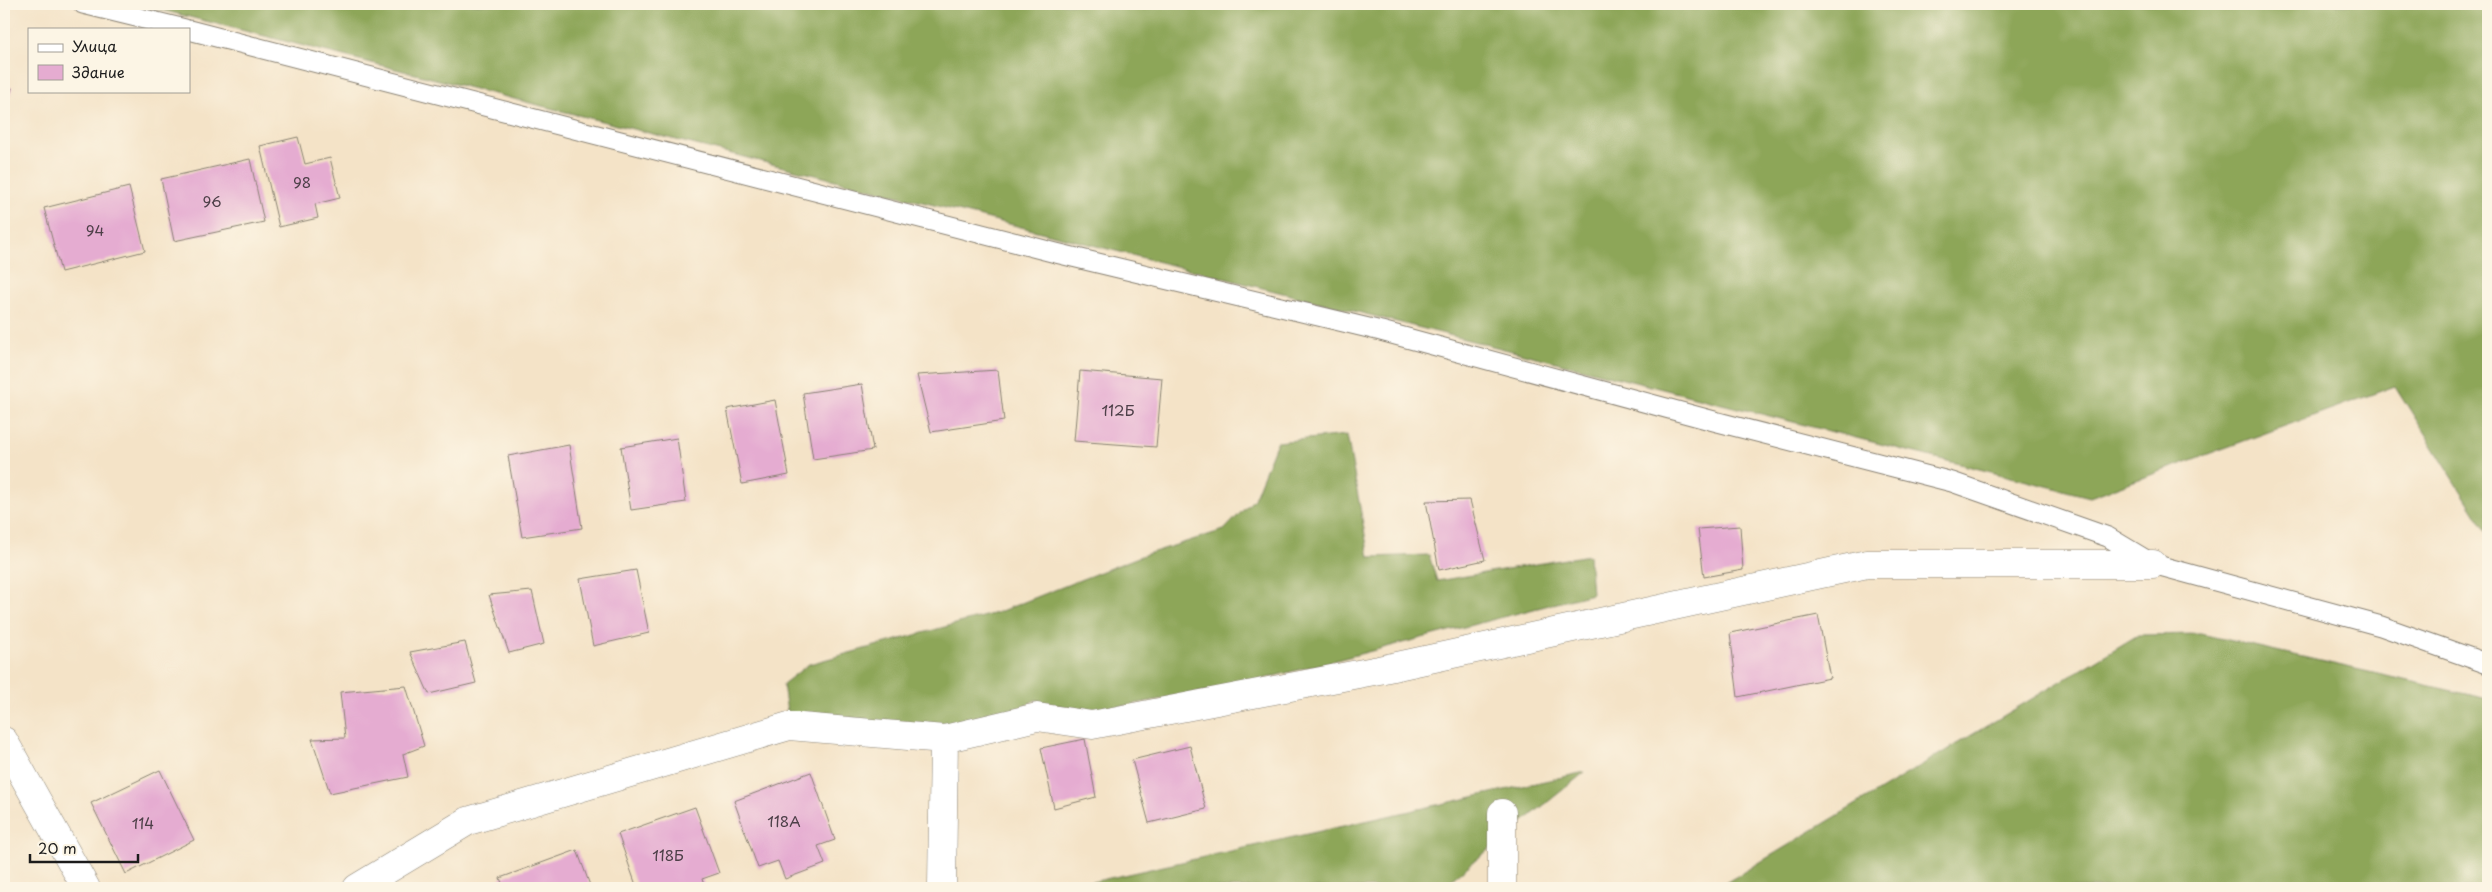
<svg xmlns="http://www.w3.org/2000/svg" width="2492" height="892" viewBox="0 0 2492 892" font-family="'Playpen Sans',sans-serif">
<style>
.forest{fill:#8da659;stroke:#54613a}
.building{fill:#e5acd1}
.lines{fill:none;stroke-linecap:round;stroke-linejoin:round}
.lane-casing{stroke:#888072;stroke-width:21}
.street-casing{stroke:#888072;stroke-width:29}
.lane{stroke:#fff;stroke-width:19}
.street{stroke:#fff;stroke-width:28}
.labels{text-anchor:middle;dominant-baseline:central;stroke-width:4;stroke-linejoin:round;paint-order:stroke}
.number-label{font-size:15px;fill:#4e4049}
</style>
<rect width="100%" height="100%" fill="#fcf5e5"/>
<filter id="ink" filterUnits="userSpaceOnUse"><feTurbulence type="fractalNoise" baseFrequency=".02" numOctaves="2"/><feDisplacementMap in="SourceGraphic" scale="10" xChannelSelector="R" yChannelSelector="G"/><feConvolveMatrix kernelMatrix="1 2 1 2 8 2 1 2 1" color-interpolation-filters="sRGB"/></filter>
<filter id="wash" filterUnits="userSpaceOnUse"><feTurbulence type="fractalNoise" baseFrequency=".0096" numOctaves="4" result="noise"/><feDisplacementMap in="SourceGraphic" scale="20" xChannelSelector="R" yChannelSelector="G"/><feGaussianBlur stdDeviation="1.12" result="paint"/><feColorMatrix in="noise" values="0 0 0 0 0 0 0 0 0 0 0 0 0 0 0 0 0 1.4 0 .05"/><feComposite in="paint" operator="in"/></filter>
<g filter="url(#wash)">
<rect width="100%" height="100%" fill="#f4e3c7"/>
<path class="forest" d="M 138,4 L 2488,4 L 2488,534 L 2395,386 L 2090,497 Z
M 1347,435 L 1369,557 L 1429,555 L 1437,581 L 1589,555 L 1592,594 L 1240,685 L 1090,712 L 1035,700 L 968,741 L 789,726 L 783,684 L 809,664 L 996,613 L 1141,556 L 1224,530 L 1254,499 L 1277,442 Z
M 2201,634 L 2488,699 L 2488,888 L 1717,888 L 2138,635 Z
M 1585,772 L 1441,888 L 1065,888 Z"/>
<g id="blocks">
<path class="building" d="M 4,85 L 12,88 L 4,112 Z
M 298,137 L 305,164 L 330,158 L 340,198 L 315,204 L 318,218 L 279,227 L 260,146 Z
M 250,159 L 264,222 L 174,241 L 161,179 Z
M 129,187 L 145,251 L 61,272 L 44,208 Z
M 998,370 L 1004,421 L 931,432 L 917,375 Z
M 1080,371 L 1162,378 L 1156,447 L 1074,441 Z
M 862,384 L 873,450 L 813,459 L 803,393 Z
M 775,400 L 789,475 L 742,484 L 727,409 Z
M 677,438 L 686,502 L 631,510 L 621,447 Z
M 569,445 L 582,528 L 522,537 L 508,456 Z
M 1470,500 L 1485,560 L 1439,570 L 1426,501 Z
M 1740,526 L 1743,570 L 1704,577 L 1698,529 Z
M 636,570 L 649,633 L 593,646 L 580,579 Z
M 532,591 L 544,644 L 509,653 L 489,595 Z
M 1818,615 L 1830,678 L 1738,697 L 1730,633 Z
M 465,642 L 476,683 L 429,694 L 410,652 Z
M 406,686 L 424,746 L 403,754 L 408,777 L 330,793 L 312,739 L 345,738 L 340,692 Z
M 1085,739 L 1096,797 L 1054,808 L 1041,748 Z
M 1190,746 L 1206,809 L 1149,823 L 1132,760 Z
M 160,770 L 194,840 L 126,874 L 91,803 Z
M 811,772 L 835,840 L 818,846 L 825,864 L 785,879 L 778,861 L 758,868 L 734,801 Z
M 695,807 L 719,873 L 702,879 L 705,888 L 637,888 L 618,834 Z
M 577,850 L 591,888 L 504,888 L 500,878 Z"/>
</g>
</g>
<g filter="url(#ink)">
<use href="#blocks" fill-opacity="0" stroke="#888072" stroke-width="1"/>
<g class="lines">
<defs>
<path id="lane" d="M 83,4 L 185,29
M 189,30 L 1056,253 L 1381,331 L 1714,421 L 1952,482 L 2108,537 L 2153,564 L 2381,626 L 2488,664"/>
<path id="street" d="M 4,741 L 86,888
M 1502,813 L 1502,888
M 357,888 L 468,821 L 789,726 L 944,739 L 1037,717 L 1092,725 L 1379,670 L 1867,564 L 2153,564
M 942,888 L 944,739"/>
</defs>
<use href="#lane" class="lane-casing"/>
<use href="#street" class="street-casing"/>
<use href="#lane" class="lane"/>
<use href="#street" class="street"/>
</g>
</g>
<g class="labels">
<g class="number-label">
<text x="302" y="181">98</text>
<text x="212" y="200">96</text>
<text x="95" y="229">94</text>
<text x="1118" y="409">112Б</text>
<text x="784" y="820">118А</text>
<text x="143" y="822">114</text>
<text x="668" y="854">118Б</text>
</g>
</g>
<rect width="2492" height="892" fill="none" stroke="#fcf5e5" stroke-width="20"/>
<rect x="28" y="28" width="162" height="65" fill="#fcf5e5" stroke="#a29e95"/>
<rect x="38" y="44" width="25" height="8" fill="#ffffff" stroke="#a29e95"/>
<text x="72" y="52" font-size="15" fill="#1c1c1c">Улица</text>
<rect x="38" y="65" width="25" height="15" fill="#e5acd1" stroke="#a29e95"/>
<text x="72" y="78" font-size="15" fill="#1c1c1c">Здание</text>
<path d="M30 854v8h108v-8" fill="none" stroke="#1c1c1c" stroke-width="2.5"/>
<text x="38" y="854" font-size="15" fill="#1c1c1c" stroke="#fcf5e5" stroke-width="4" paint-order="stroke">20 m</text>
</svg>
